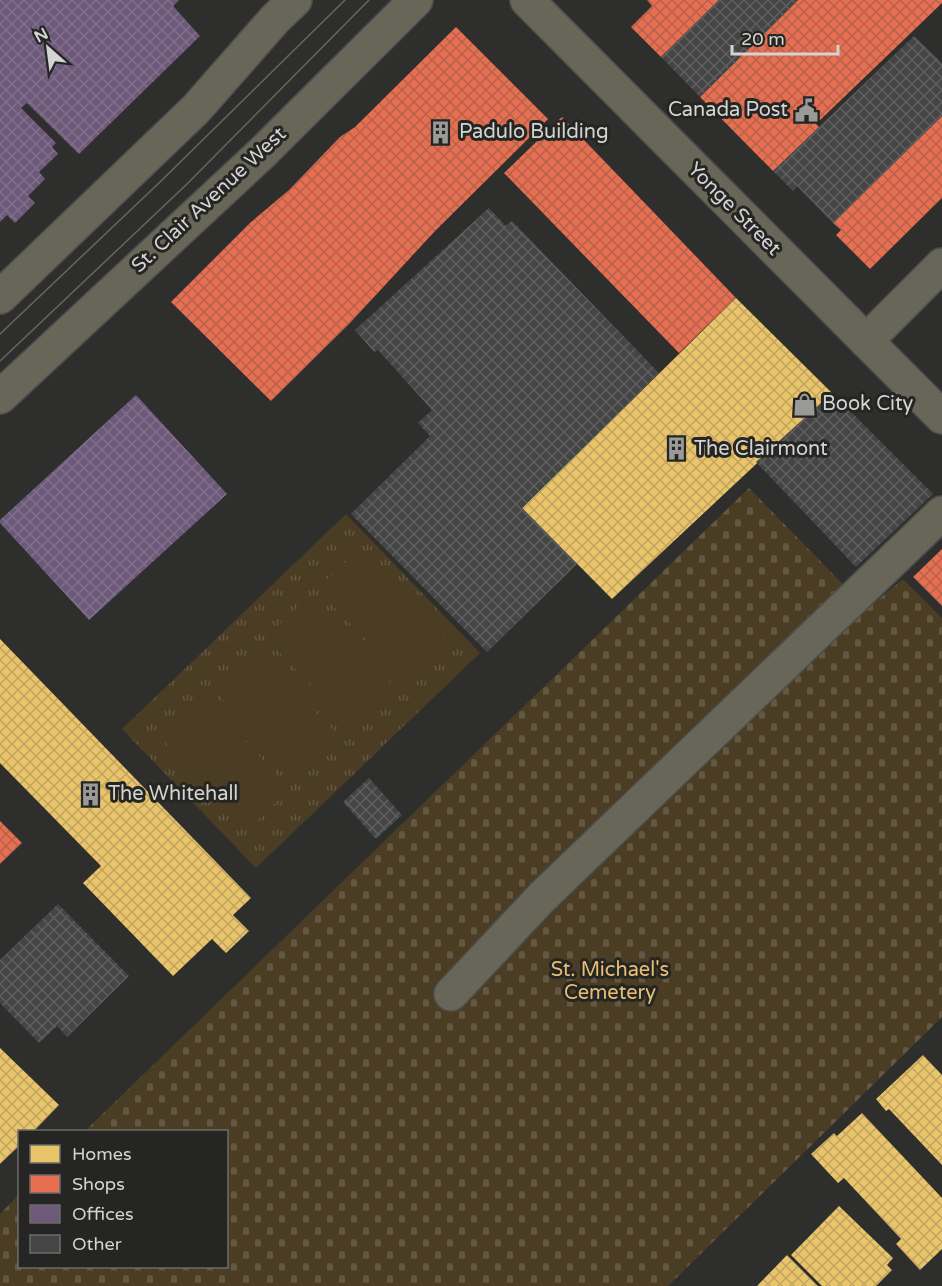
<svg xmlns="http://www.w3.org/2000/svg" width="942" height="1286" viewBox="0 0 942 1286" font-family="'Varela Round',sans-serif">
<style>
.grass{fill:url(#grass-tufts)}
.cemetery{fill:url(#cemetery-stones)}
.garden{fill:#4b3d23}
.homes{fill:url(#homes-cross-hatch)}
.shops{fill:url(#shops-cross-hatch)}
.offices{fill:url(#offices-cross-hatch)}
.building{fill:url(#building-cross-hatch)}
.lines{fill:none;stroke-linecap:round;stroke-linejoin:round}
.minor-casing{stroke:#4c4d4b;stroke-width:36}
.major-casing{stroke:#4c4d4b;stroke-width:36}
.minor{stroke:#686659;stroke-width:33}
.major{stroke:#686658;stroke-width:33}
.tram{stroke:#676660;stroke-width:1.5}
.labels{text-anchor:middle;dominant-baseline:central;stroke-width:6;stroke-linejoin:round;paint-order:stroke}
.poi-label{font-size:20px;fill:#d4d4d2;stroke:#252623;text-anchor:start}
.street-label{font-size:20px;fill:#d4d4d2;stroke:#252623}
.park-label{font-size:20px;fill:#e8be75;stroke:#252623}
</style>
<defs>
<pattern id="grass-tufts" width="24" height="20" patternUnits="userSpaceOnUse" patternTransform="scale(1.5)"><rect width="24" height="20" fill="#4b3d23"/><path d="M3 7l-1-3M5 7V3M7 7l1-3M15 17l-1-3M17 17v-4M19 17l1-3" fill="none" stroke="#645842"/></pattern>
<pattern id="cemetery-stones" width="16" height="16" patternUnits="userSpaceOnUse" patternTransform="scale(1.5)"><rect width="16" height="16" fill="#4b3d23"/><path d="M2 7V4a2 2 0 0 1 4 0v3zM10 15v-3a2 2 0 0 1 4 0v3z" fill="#645842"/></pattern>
<pattern id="homes-cross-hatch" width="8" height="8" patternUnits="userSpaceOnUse" patternTransform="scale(1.5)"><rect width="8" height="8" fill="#e9c46a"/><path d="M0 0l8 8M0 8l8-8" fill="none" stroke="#bfa35f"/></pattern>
<pattern id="shops-cross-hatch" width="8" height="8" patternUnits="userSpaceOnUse" patternTransform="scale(1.5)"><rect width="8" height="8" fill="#e76f51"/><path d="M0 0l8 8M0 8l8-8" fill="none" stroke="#b5614c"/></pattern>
<pattern id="offices-cross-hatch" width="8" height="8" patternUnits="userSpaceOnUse" patternTransform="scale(1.5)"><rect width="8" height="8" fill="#6d597a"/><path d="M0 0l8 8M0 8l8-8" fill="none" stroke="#81708c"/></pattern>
<pattern id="building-cross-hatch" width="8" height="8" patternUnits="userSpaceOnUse" patternTransform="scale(1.5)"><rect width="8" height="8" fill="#444544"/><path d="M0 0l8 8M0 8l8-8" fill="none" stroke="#5e5f5e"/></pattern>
</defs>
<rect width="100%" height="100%" fill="#2e2f2d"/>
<path class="grass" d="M 346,514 L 480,653 L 256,868 L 122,729 Z"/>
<path class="cemetery" d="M 749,488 L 867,609 L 903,579 L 942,618 L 942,1017 L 668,1286 L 0,1286 L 0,1214 L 19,1195 L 20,1266 L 226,1266 L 226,1132 L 85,1131 Z"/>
<path class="garden" d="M 360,549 L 447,640 L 404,680 L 317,589 Z
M 308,597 L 395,688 L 353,729 L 266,638 Z
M 255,648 L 342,740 L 299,779 L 212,688 Z
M 203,697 L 290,789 L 248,829 L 161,738 Z"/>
<path class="homes" d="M 736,298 L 832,393 L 612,599 L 522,508 Z
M 0,639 L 251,898 L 233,915 L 249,931 L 226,953 L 212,939 L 173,976 L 83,883 L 101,866 L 0,763 Z
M 0,1048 L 59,1105 L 33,1132 L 20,1132 L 20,1145 L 0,1164 Z
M 923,1055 L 942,1075 L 942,1165 L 889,1109 L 886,1111 L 876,1099 Z
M 862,1113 L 942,1198 L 942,1249 L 920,1270 L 896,1244 L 901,1239 L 844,1178 L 838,1183 L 811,1154 L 834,1133 L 837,1136 Z
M 839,1206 L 893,1258 L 887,1265 L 892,1270 L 876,1286 L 822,1286 L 791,1255 Z
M 787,1255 L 818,1286 L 757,1286 Z"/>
<path class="shops" d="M 647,0 L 719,0 L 661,57 L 631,27 L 652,6 Z
M 798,0 L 942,0 L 942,3 L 816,124 L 820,128 L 773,171 L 700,97 Z
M 456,27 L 548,119 L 435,231 L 350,323 L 271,401 L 171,302 L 250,223 L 289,190 L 340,137 L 355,127 Z
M 942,116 L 942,198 L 870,269 L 836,235 L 841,230 L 833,223 Z
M 562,117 L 736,298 L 679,353 L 504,173 Z
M 942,549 L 942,606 L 913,577 Z
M 0,821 L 22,843 L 0,864 Z"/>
<path class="offices" d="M 0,0 L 179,0 L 173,6 L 200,36 L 79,154 L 27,103 L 21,108 L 56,143 L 52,147 L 58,154 L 39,172 L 45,179 L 28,196 L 35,203 L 15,223 L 7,215 L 0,222 Z
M 136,395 L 227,494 L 89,620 L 0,523 L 0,520 Z"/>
<path class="building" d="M 719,0 L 798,0 L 700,97 L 661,57 Z
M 914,36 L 942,63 L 942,116 L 833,223 L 797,186 L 793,191 L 773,171 Z
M 489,208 L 506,226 L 512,221 L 659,373 L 522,508 L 577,564 L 487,652 L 351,514 L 430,436 L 418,423 L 432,410 L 378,350 L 374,352 L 355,330 Z
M 832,393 L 933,494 L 856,567 L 756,462 Z
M 369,778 L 402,815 L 376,839 L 343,802 Z
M 58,904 L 129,976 L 67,1037 L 57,1026 L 39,1043 L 0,1003 L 0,960 Z"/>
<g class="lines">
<defs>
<path id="minor" d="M 866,341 L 942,265
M 451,994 L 542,897 L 942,513"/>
<path id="major" d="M 527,0 L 942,417
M 0,297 L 196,109 L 275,19 L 295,0
M 0,397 L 262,153 L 416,0"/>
</defs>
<use href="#minor" class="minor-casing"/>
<use href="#major" class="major-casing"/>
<use href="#minor" class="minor"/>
<use href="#major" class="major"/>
<path class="tram" d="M 0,334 L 160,182 L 345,0
M 0,361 L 187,184 L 369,0"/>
</g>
<defs>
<symbol id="civic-bare" viewBox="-9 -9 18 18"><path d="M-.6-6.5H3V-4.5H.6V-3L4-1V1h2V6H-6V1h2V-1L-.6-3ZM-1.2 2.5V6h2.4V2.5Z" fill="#9a9a98" stroke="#252623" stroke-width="2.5" paint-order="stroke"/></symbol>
<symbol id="building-bare" viewBox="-9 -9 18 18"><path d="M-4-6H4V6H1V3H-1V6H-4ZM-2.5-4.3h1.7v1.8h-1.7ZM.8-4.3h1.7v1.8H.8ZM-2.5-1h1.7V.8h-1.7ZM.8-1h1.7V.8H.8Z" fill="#9a9a98" stroke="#252623" stroke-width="2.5" paint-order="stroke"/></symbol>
<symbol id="shop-bare" viewBox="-9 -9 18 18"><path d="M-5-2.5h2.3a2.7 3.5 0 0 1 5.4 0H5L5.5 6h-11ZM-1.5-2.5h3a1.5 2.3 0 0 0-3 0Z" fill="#9a9a98" stroke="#252623" stroke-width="2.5" paint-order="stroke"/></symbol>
</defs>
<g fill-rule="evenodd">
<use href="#civic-bare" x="790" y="94" width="33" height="33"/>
<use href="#building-bare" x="424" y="116" width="33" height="33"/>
<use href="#shop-bare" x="788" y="388" width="33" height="33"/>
<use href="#building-bare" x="660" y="432" width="33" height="33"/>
<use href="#building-bare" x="74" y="778" width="33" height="33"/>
</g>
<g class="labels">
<g class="poi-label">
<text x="788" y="110" text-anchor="end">Canada Post</text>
<text x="459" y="132">Padulo Building</text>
<text x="822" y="404">Book City</text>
<text x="694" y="449">The Clairmont</text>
<text x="108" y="794">The Whitehall</text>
</g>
<g class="street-label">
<text transform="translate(209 200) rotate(-43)">St. Clair Avenue West</text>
<text transform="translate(734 209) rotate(45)">Yonge Street</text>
</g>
<g class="park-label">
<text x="610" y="970">St. Michael's<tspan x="610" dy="23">Cemetery</tspan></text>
</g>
</g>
<rect x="18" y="1130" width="210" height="138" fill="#252623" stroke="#6b6c69" stroke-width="1.5"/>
<rect x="30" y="1145" width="30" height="18" fill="#e9c46a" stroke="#6b6c69" stroke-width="1.5"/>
<text x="72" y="1160" font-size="18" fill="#d4d4d2">Homes</text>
<rect x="30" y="1175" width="30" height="18" fill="#e76f51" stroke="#6b6c69" stroke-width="1.5"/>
<text x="72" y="1190" font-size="18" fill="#d4d4d2">Shops</text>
<rect x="30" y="1205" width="30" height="18" fill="#6d597a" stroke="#6b6c69" stroke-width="1.5"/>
<text x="72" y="1220" font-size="18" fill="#d4d4d2">Offices</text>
<rect x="30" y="1235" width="30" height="18" fill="#444544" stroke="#6b6c69" stroke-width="1.5"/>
<text x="72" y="1250" font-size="18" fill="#d4d4d2">Other</text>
<g transform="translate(48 48) rotate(332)" stroke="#252623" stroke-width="4.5" paint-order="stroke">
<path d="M0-4.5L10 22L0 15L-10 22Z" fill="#d4d4d2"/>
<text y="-9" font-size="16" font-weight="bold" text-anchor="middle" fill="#d4d4d2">N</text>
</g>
<path d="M732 45v9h106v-9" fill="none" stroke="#d4d4d2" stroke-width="3"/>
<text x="741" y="45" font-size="18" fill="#d4d4d2" stroke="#252623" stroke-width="4.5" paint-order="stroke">20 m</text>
</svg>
